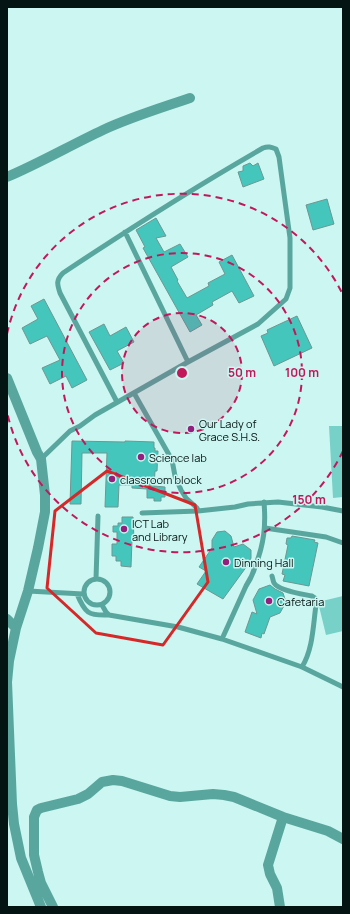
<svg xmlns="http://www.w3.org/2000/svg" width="350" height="914" viewBox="0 0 350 914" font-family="Manrope,sans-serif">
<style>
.green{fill:#77d1c8}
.building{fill:#45c6bc;stroke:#6e9692}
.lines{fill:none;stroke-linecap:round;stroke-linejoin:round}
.service{stroke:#59a69f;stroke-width:5}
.minor{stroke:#59a69f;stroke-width:10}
.marked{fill:none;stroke:#d62828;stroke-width:3;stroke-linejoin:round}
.ring{fill:none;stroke:#c2185b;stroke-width:2;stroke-dasharray:7 5}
.poi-dot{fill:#94207e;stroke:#cbf6f1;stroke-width:1.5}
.labels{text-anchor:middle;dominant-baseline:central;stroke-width:3;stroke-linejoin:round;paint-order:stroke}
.poi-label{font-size:11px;fill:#041412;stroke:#cbf6f1;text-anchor:start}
.centre{fill:#c2185b;stroke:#cbf6f1;stroke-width:2}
.ring-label{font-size:12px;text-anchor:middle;font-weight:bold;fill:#c2185b;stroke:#cbf6f1;stroke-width:3;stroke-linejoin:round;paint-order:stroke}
</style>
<rect width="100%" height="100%" fill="#cbf6f1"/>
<path class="green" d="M 329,426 L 343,426 L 343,497 L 333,498 Z
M 343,596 L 343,631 L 326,635 L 318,602 Z"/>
<path class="building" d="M 250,163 L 253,166 L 258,163 L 264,179 L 243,187 L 238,172 L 243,171 L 243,166 Z
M 327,199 L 334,224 L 313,230 L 306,205 Z
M 156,218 L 166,236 L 156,238 L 164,252 L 180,244 L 188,257 L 171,267 L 178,280 L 177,281 L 187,298 L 209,286 L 208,283 L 225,274 L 219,262 L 232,255 L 254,296 L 239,303 L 232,291 L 212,302 L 213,305 L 196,315 L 202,325 L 190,332 L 143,248 L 145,247 L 136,230 Z
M 44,299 L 87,380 L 72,388 L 66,376 L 50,384 L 42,368 L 60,360 L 47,336 L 30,344 L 22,328 L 38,319 L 31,306 Z
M 297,316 L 312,348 L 274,366 L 261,336 L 268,333 L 267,330 Z
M 104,324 L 110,336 L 126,327 L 134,342 L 117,351 L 124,363 L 110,370 L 89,332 Z
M 72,441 L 125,442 L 125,441 L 154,442 L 154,448 L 155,448 L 155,451 L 158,451 L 157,471 L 155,471 L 154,486 L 165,487 L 165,497 L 161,497 L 161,501 L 154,501 L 154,498 L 147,498 L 147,489 L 132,488 L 132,485 L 119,485 L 118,507 L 105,507 L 107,453 L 82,453 L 81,504 L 70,504 Z
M 122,517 L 133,517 L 134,540 L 132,540 L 131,567 L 121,566 L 121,561 L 116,561 L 116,556 L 112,556 L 112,544 L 117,544 L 117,532 L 113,532 L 113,526 L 118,526 L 118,523 L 122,523 Z
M 225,531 L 231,536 L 234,547 L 243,544 L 251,550 L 251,558 L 248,565 L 247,566 L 223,599 L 197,584 L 206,571 L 199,567 L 212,548 L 212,540 L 217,532 Z
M 292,536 L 315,540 L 314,542 L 318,543 L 309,586 L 283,581 L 285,575 L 282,574 L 288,545 L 286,544 L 287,538 L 291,538 Z
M 270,585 L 275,589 L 283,593 L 286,602 L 280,613 L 270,617 L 264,634 L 262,633 L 261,638 L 245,632 L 252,612 L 257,614 L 253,600 L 259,589 Z"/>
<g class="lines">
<path class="service" d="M 125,232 L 188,362
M 134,393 L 172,460 L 175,476 L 181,490 L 186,498 L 197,508 L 198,511
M 41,459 L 70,431 L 80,426 L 95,415 L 188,362 L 258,324 L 286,299 L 290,288 L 290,238 L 279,157 L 276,149 C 271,147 268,146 263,148 C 195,187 129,229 63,273 C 56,280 57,284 60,293 L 117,402
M 142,513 L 198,511 L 235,507 L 248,504 L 278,502 L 322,507 L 343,511
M 265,528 L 326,537 L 343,543
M 272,576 C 273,579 273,581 274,583 C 279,591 303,594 312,596 L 315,598 L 316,605 C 313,626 313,649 302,667
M84 592a13 13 0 1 1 26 0a13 13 0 1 1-26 0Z
M 96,579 L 98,516
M 28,591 L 83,594
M 77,594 C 85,613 88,616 109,615
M 102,605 L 106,612 L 109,615 L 178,627 L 222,639 L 302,667 L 343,687
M 222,639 L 246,586 C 250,580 253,574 255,567 C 264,544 266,526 264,502"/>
<path class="minor" d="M 7,177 C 40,163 71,145 103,130 C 131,117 161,108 190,98
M 7,378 L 37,452 L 41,459 L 45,495 L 45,512 L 38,548 L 28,591 L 16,628 L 9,661 L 7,682 L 12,804 L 14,824 L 21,858 L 41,907
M 7,619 L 16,628
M 53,907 L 41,883 L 38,872 L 34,855 L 34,817 L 37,810 L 41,808 L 78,799 L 88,794 L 102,782 L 113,780 L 122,781 L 170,796 L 180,797 L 213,794 L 224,795 L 234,797 L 283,817 L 328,831 L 343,839
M 280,907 L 277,888 L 270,874 L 268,865 L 283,817"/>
</g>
<path class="marked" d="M 107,471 L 195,505 L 208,582 L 163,645 L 96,633 L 47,588 L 55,511 Z"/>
<circle cx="182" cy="373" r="60" fill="#c2185b" fill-opacity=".12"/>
<g class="ring">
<circle cx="182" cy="373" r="60"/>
<circle cx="182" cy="373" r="120"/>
<path d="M343 451A179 179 0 0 1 7 412M7 334A179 179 0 0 1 343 295"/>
</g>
<g class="poi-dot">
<circle cx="191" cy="429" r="4"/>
<circle cx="141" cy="457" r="4"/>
<circle cx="112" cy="479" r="4"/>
<circle cx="124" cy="529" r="4"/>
<circle cx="226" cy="562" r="4"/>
<circle cx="269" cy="601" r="4"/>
</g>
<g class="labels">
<g class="poi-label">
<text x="199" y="423">Our Lady of<tspan x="199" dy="13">Grace S.H.S.</tspan></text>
<text x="149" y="457">Science lab</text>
<text x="120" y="479">classroom block</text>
<text x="132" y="523">ICT Lab<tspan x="132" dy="13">and Library</tspan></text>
<text x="234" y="562">Dinning Hall</text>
<text x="277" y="601">Cafetaria</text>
</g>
</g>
<circle cx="182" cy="373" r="6" class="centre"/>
<g class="ring-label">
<text x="242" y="377">50 m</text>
<text x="302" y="377">100 m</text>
<text x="309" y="504">150 m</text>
</g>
<rect width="350" height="914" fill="none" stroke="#041412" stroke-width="16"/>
</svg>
